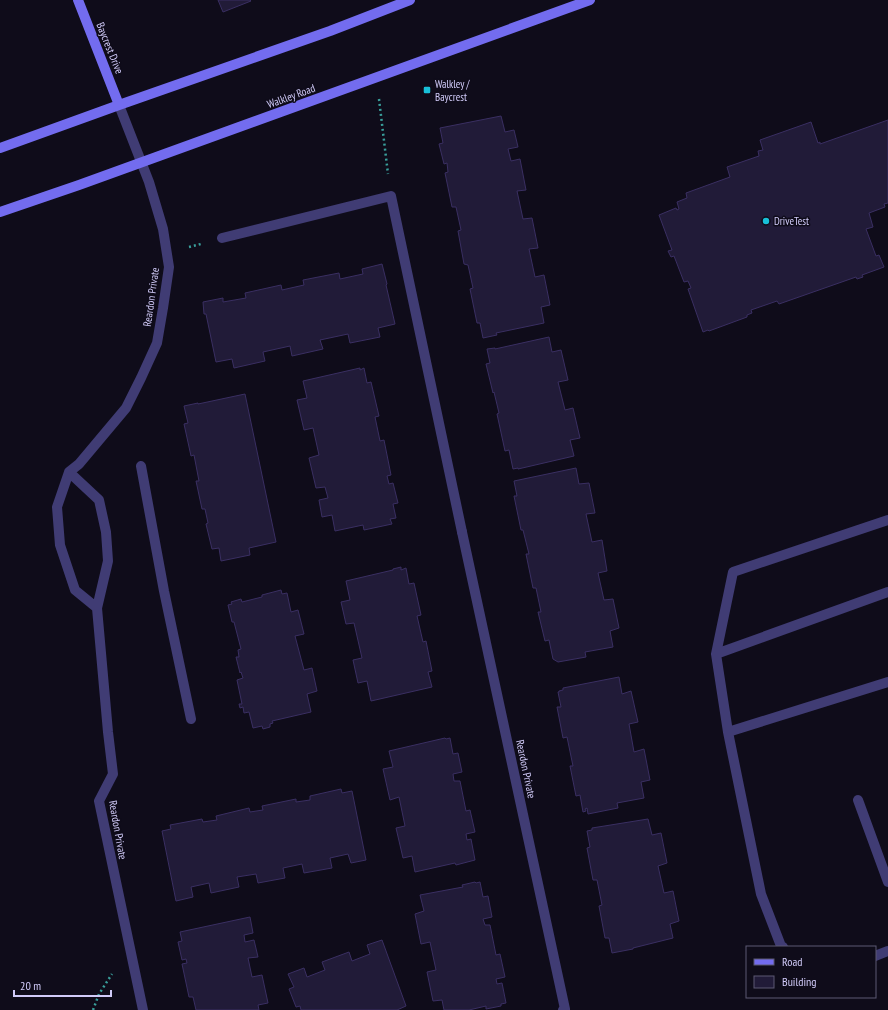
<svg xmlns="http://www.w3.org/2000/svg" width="888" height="1010" viewBox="0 0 888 1010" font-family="'PT Sans Narrow',sans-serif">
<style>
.building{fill:#211b38;stroke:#3a2f62}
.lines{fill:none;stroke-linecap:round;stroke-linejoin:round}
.path{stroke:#399f9b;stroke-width:2.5;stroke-dasharray:2 3;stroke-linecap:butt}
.lane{stroke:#403c74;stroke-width:10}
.street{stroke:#403c74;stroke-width:10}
.secondary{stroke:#736cef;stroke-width:10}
.poi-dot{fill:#18c0d8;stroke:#0f0c1a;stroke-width:1.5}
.labels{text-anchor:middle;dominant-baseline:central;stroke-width:3;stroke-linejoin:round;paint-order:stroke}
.street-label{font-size:11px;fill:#d1cbf9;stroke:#0f0c1a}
.poi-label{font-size:11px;fill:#d1cbf9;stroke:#0f0c1a;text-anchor:start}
</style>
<rect width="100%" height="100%" fill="#0f0c1a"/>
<path class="building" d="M 218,0 L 250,0 L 251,1 L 223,12 Z
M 501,116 L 505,132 L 514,130 L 518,147 L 508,149 L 511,161 L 520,159 L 526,190 L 517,191 L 523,219 L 532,218 L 538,248 L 529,249 L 535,277 L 544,275 L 550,305 L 541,307 L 544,323 L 496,333 L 497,335 L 483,338 L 480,323 L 477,323 L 470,289 L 473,288 L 468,265 L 464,264 L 458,231 L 461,230 L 456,207 L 452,207 L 445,173 L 448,172 L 447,163 L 444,164 L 439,144 L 443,143 L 440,128 Z
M 888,120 L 888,203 L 884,204 L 885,207 L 869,213 L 873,227 L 866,229 L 876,256 L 879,255 L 884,267 L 862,275 L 863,277 L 857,279 L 856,277 L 779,304 L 777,301 L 751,310 L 752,313 L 747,315 L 747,317 L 709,331 L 708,330 L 703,332 L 688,289 L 691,288 L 688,281 L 684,282 L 674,256 L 671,257 L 668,251 L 672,250 L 659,215 L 676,208 L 677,210 L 679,209 L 677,202 L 687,198 L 686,193 L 730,177 L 727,167 L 759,156 L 758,151 L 763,150 L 760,140 L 811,122 L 818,143 L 820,142 L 820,144 Z
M 382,264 L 387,284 L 386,285 L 395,324 L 378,328 L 380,337 L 350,343 L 348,334 L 320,340 L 323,349 L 292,356 L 290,346 L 263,352 L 265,361 L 234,368 L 232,359 L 216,362 L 206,314 L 204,314 L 203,302 L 223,298 L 223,302 L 246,298 L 245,293 L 281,285 L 282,290 L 304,285 L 303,280 L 339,273 L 340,279 L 363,274 L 362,269 Z
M 549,337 L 552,352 L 561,350 L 568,380 L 558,382 L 565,410 L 573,408 L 580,438 L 570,440 L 574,456 L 518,469 L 518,468 L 513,469 L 509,450 L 505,451 L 497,414 L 499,413 L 494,392 L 493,393 L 486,364 L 490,363 L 487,349 L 495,348 L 495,349 Z
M 360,368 L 360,370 L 364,368 L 367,383 L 371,382 L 379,416 L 375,417 L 380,441 L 384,440 L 391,475 L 387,476 L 389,484 L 393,483 L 398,503 L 393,504 L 396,518 L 390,519 L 392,524 L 364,530 L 363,525 L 335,531 L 332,515 L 322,517 L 319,500 L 328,498 L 325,487 L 316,488 L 309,458 L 319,455 L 313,428 L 304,430 L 297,400 L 307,398 L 303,381 Z
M 245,394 L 276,542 L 249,548 L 250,555 L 221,561 L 219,548 L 212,549 L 206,524 L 208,523 L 205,509 L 202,509 L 196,481 L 199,481 L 194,455 L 191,456 L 184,424 L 188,423 L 184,406 L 198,403 L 198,404 Z
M 576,468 L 579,484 L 589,483 L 595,513 L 586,514 L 592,542 L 602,540 L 607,571 L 598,573 L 604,600 L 613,599 L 619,628 L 610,631 L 613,647 L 585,652 L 586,657 L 558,662 L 553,659 L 549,640 L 545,641 L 538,612 L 541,612 L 536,588 L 533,588 L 526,554 L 529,554 L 523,530 L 521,530 L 514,496 L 517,496 L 514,481 Z
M 401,567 L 401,570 L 406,568 L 409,584 L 414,583 L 421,615 L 417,616 L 423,642 L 426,641 L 432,671 L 428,672 L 432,687 L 371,701 L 367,681 L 358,683 L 353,660 L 362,658 L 354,623 L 346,624 L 341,602 L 350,600 L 346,581 L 393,570 L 393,569 Z
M 281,590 L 282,594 L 287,593 L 291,612 L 298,610 L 304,634 L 295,636 L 304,670 L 312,668 L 317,691 L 307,694 L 311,712 L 272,721 L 273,723 L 270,724 L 270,727 L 263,729 L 262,726 L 253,728 L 249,712 L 244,713 L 243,707 L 240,708 L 239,704 L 242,704 L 237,680 L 243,678 L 241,672 L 240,673 L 236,657 L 239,657 L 238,650 L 241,649 L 234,622 L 232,622 L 228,605 L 232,604 L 231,602 L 241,599 L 242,602 L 262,597 L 262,595 Z
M 619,677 L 622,694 L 631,691 L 638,722 L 629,724 L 634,752 L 644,749 L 650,780 L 641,782 L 644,798 L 617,803 L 618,808 L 588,814 L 587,808 L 585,809 L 586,811 L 583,812 L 580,795 L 576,796 L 570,766 L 573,766 L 567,737 L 563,738 L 557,707 L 561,707 L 558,692 L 559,692 L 559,691 L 563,690 L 563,688 Z
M 445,738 L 446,739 L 450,738 L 453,754 L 458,753 L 462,772 L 453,774 L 454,781 L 460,781 L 466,811 L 470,810 L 475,832 L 466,834 L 467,840 L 471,839 L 475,860 L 456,865 L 455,863 L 415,872 L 412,856 L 403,858 L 396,828 L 405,826 L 399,797 L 390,800 L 383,769 L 393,767 L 389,751 Z
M 341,789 L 342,793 L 352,791 L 366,860 L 351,863 L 348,854 L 330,858 L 332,868 L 304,873 L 302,864 L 283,868 L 285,878 L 258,883 L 256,874 L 237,877 L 239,887 L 211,893 L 209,883 L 191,887 L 193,897 L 176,901 L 162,831 L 171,829 L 170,825 L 202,819 L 203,822 L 217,820 L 216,816 L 249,808 L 250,812 L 263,810 L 262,806 L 296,799 L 296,802 L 310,800 L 310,796 Z
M 648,819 L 652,835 L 661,833 L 667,863 L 658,866 L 664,893 L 673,891 L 679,921 L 670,924 L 673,938 L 633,948 L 633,949 L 612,953 L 609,938 L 605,938 L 599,906 L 602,905 L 597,880 L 593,880 L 587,848 L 590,847 L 587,831 L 592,830 L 592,828 Z
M 475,882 L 476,883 L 480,882 L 483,897 L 488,896 L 492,917 L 483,919 L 485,925 L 490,925 L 496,955 L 500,954 L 505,977 L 496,979 L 497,984 L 502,983 L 506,1003 L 501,1004 L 501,1006 L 486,1009 L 486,1006 L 469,1010 L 444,1010 L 442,1000 L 433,1001 L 427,972 L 436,970 L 430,942 L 421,944 L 415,914 L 424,911 L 420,895 L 463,887 L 462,885 Z
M 250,917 L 253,933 L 244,935 L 245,942 L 254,940 L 258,957 L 248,958 L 252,977 L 262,975 L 268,1003 L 258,1005 L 259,1010 L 196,1010 L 193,997 L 189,997 L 182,964 L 187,963 L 186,959 L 182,960 L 178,942 L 182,941 L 180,932 Z
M 382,940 L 406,1006 L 397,1010 L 301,1010 L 300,1006 L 296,1007 L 289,989 L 294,987 L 288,974 L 304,968 L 307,977 L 325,970 L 322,962 L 349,952 L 352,961 L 370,954 L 367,945 Z"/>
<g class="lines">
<path class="path" d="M 379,99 L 388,174
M 189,247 L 201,244
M 93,1010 L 99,994 L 112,974"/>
<path class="lane" d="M 222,238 L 391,196 L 462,532
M 141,466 L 164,591 L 191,719
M 716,654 L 888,592
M 728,732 L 888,682
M 858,800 L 888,882
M 783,947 L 781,946 L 761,894 L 728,732 L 716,654 L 733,572 L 888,520
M 875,956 L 888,951"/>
<path class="street" d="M 69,472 L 99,500 L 106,532 L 108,561 L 97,608 L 75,590 L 60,545 L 57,507 L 69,472 L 79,464 L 126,408 L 141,378 L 157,343 L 163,308 L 169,267 L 163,229 L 149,182 L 119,105
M 462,532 L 565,1009 L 563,1010
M 97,608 L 108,732 L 113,774 L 99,801 L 143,1010"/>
<path class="secondary" d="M 78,0 L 119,105
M 0,148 L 119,105 L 330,31 L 410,0
M 0,212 L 79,185 L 590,0"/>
</g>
<g class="poi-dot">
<rect x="423" y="86" width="8" height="8" rx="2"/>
<circle cx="766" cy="221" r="4"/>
</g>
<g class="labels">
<g class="street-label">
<text transform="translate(110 48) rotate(68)">Baycrest Drive</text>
<text transform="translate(291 96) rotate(-20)">Walkley Road</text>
<text transform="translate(151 297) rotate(-82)">Reardon Private</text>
<text transform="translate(526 769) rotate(78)">Reardon Private</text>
<text transform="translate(118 830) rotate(80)">Reardon Private</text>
</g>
<g class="poi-label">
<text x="435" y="84">Walkley /<tspan x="435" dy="13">Baycrest</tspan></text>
<text x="774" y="221">DriveTest</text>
</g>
</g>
<rect x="746" y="946" width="130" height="52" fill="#0f0c1a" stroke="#5d5873"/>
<rect x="754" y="959" width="20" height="6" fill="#736cef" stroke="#5d5873"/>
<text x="782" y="966" font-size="12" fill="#d1cbf9">Road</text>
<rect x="754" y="976" width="20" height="12" fill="#211b38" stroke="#5d5873"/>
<text x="782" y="986" font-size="12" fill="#d1cbf9">Building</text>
<path d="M14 990v6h97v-6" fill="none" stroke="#d1cbf9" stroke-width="2"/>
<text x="20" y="990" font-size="12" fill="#d1cbf9" stroke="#0f0c1a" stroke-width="3" paint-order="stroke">20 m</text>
</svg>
